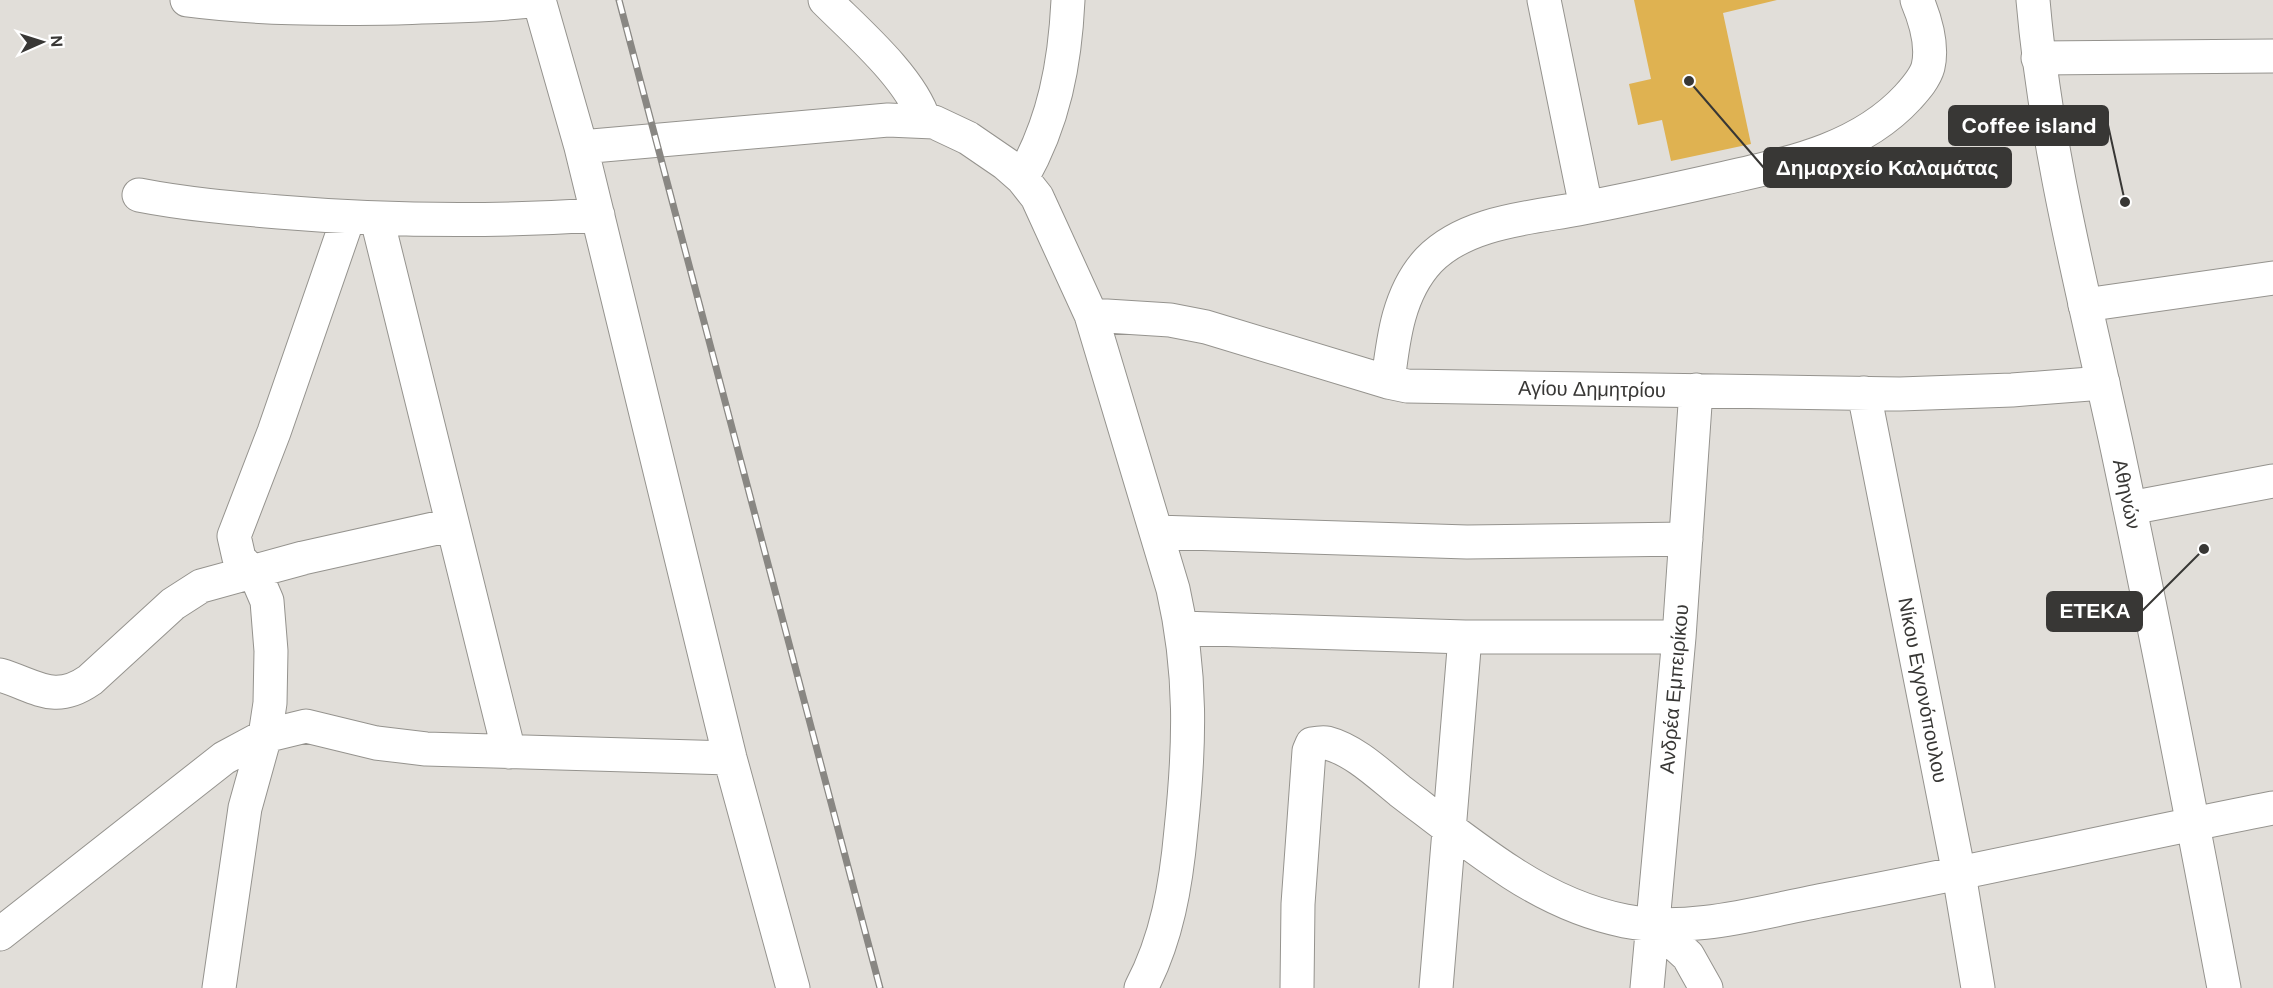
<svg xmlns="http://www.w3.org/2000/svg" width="2273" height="988" viewBox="0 0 2273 988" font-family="'DM Sans',sans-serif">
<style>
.building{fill:#dfb251}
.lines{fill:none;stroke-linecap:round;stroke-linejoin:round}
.minor-casing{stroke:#95938e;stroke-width:35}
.major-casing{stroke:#95938e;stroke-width:35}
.minor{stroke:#fff;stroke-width:33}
.major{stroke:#fff;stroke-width:33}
.rail-casing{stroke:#898783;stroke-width:7}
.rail{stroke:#fff;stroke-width:4.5;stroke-dasharray:14;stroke-linecap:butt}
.labels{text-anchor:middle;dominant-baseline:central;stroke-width:4.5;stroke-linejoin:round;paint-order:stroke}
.street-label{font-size:20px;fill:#383735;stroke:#fff}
.leader{fill:none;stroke:#383735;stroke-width:2}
.callout-dot{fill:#383735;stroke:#fff;stroke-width:2}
.callout{fill:#383735;stroke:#383735;stroke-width:2}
.callout-label{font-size:21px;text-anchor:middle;font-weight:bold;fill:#fff}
</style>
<rect width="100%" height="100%" fill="#e1ded9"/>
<path class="building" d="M 1634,0 L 1777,0 L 1723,13 L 1751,144 L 1671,161 L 1662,120 L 1638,125 L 1629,84 L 1651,79 Z"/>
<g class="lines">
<defs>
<path id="minor" d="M 187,0 C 256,9 327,9 397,8 C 445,6 492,6 539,0
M 539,0 L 581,147 L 730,758 L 793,988
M 825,0 C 856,31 911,78 924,120
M 1544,0 L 1586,207
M 2038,58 L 2273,56
M 581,147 L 888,120 L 934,122 L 968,138 L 1006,164 L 1022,178 L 1037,197 L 1091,315 L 1173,589 C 1192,672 1190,745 1181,830 C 1176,885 1167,939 1141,988
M 1022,178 C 1054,122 1065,64 1068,0
M 139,195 C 185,204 232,208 279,212 C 386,221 491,222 598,215
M 377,219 L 509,752
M 2085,305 L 2273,278
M 1091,315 L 1170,320 L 1206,327 L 1388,382 L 1407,386 L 1900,394 L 2012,390 L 2103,383
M 1388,382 C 1393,340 1398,293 1429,260 C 1466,222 1529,218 1578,209 C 1627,200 1676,189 1725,178 C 1791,163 1860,149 1908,97 C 1916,88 1925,78 1928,67 C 1933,46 1925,19 1917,0
M 1864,393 L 1959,874 L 1978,988
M 2130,508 L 2273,481
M 1156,532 L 1467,542 L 1686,539
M 1181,628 L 1465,637 L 1679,637
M 0,675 C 37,686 54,705 90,680 L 173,604 L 201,586 L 303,558 L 451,525
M 1653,924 L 1688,956 L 1706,988
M 0,934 L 224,758 L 265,736 L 306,726 L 376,743 L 426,749 L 730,758
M 219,988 L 245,808 L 265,736 L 270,703 L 271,651 L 267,601 L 258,580 L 239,558 L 234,536 L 274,432 L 348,218
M 1297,988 L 1298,904 L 1309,751 L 1312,744 C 1317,743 1323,742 1327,743 C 1354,750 1379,774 1400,791 C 1437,819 1473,848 1512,873 C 1546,895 1585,913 1625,921 C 1691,934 1764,911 1829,899 C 1977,871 2125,837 2273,808
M 1436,988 L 1465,637
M 1647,988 L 1679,637 L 1696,390"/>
<path id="major" d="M 2033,0 C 2046,152 2085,299 2117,447 C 2155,627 2190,807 2224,988"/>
</defs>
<use href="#minor" class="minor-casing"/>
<use href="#major" class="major-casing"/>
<use href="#minor" class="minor"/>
<use href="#major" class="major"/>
<defs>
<path id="rail" d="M 619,0 L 880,988"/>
</defs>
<use href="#rail" class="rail-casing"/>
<use href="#rail" class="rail"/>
</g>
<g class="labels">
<g class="street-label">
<text transform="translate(1592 389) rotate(1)">Αγίου Δημητρίου</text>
<text transform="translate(2127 494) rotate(78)">Αθηνών</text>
<text transform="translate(1674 689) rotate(-85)">Ανδρέα Εμπειρίκου</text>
<text transform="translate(1923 690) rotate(79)">Νίκου Εγγονόπουλου</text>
</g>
</g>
<path class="leader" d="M2125 202L2108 125M1689 81L1764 168M2204 549L2142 611"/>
<g class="callout-dot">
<circle cx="2125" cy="202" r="6"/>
<circle cx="1689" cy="81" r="6"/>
<circle cx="2204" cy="549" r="6"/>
</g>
<g class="callout">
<rect x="1949" y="106" width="159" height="39" rx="6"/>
<rect x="1764" y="148" width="247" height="39" rx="6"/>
<rect x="2047" y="592" width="95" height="39" rx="6"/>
</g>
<g class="callout-label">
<text x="2029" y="133">Coffee island</text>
<text x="1887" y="175">Δημαρχείο Καλαμάτας</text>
<text x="2095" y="618">ΕΤΕΚΑ</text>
</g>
<g transform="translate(42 42) rotate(87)" stroke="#ffffff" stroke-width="4.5" paint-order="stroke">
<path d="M0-4.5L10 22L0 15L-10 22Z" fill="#383735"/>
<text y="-9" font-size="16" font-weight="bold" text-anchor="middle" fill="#383735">N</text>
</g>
</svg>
